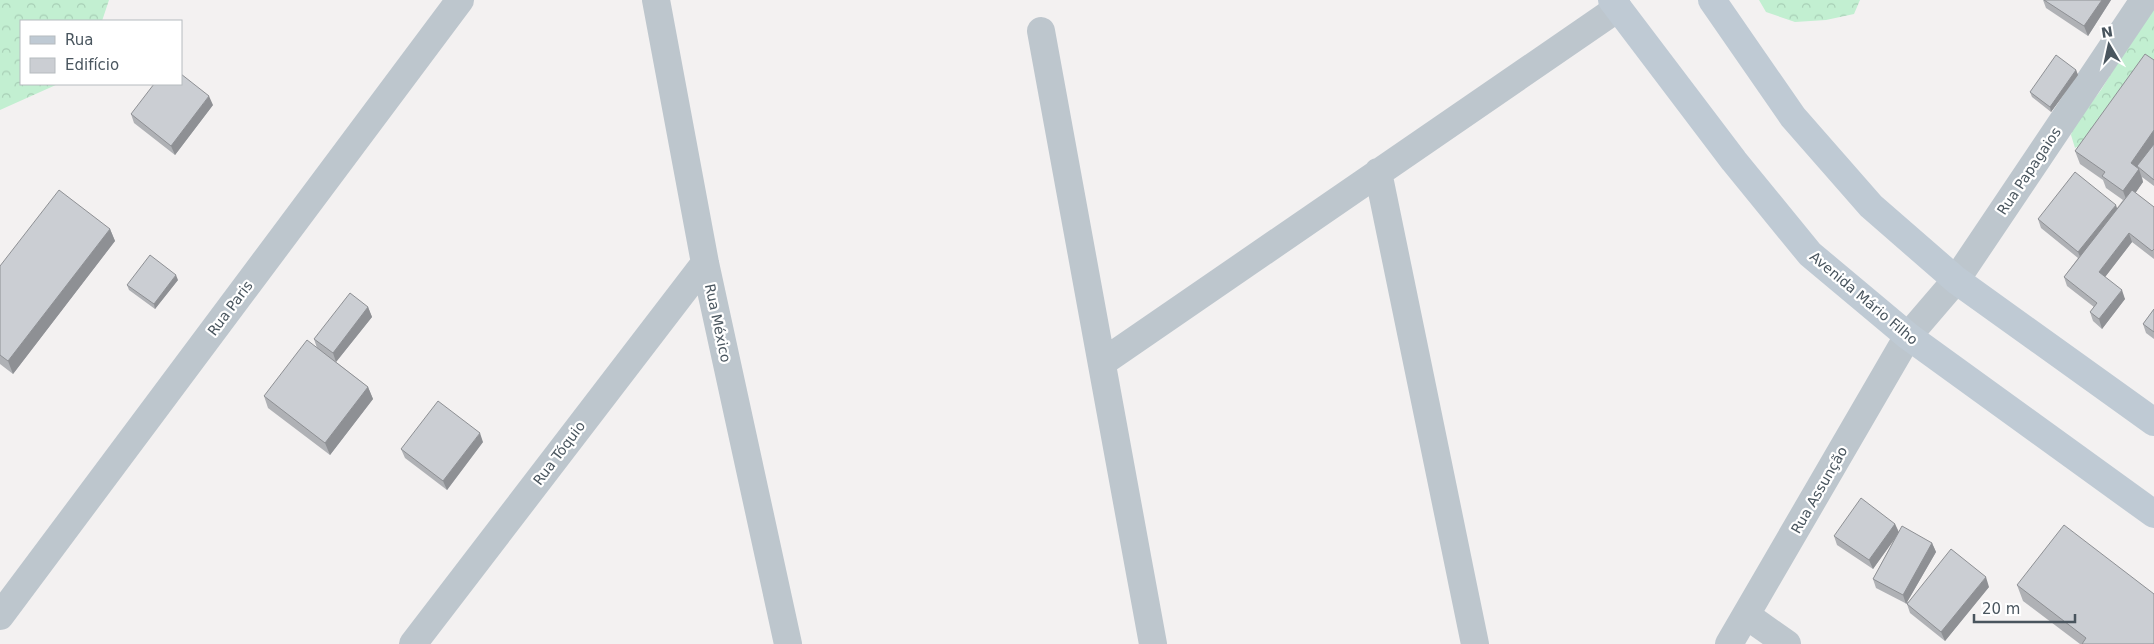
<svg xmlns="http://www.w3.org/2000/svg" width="2154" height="644" viewBox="0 0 2154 644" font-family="'DejaVu Sans',sans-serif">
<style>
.forest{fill:url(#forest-crowns)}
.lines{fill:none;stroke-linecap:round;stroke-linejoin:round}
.minor{stroke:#bdc6cd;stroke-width:28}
.secondary{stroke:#bfcad4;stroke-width:28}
.wall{fill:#afb1b5}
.shaded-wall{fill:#8e9094}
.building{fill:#cbced3;stroke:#8e9094}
.labels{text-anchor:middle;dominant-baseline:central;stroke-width:4.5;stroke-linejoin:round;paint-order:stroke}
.street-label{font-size:14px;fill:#49555e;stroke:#fff}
</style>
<defs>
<pattern id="forest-crowns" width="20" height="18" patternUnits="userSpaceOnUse" patternTransform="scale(1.25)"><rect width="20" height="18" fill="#c2efd1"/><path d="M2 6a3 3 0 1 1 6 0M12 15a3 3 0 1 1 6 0" fill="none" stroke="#a8cfb6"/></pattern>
</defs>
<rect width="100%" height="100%" fill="#f3f1f1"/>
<path class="forest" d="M 0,0 L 109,0 L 102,21 L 21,21 L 21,84 L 58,84 L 0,110 Z
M 1759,0 L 1860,0 L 1854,14 L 1826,20 L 1795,22 L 1766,12 Z
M 2154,2 L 2154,66 L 2088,141 L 2075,148 L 2071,135 L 2075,121 L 2082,115 L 2101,90 Z"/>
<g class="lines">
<path class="minor" d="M 656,0 L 705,263 L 788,644
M 1041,31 L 1153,644
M 1378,172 L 1475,644
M 1103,362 L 1618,8
M 1746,615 L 1787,644
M 0,616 L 460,0
M 413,644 L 705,263
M 1729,644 L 1908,336 L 1956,280 L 2144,0"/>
<path class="secondary" d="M 1612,0 L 1734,161 L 1810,254 L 1908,336 L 2154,514
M 1712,0 L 1793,117 L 1871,206 L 1956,280 L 2154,422"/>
</g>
<path class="wall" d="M 2043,0 L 2111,0 L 2088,36 L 2046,8 Z
M 2154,60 L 2154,186 L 2142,177 L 2143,182 L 2135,193 L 2154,207 L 2154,259 L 2132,242 L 2105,277 L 2125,299 L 2102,329 L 2093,321 L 2090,312 L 2094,307 L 2067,286 L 2064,277 L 2078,258 L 2041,228 L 2038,219 L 2117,208 L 2123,200 L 2106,188 L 2103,180 L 2080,164 L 2075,151 Z
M 2076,70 L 2078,75 L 2051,112 L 2032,97 L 2030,92 Z
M 213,105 L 175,155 L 134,123 L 131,114 Z
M 110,229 L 115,241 L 13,374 L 0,364 L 0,266 Z
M 178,280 L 155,309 L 129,290 L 127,285 Z
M 368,307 L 372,317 L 336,362 L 368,387 L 373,399 L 330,455 L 268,408 L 264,396 L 317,348 L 314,339 Z
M 2154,309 L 2154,339 L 2146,333 L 2143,324 Z
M 483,442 L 447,490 L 405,458 L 401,449 Z
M 1895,524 L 1899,532 L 1932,543 L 1936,552 L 1907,602 L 1989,587 L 1945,641 L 1910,613 L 1907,604 L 1876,588 L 1873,579 L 1896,536 L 1873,569 L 1837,545 L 1834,536 Z
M 2017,585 L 2154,644 L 2080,644 L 2023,601 Z"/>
<path class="shaded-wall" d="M 2102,0 L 2111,0 L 2088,36 L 2084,26 Z
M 2076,70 L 2078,75 L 2051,112 L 2050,107 Z
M 209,96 L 213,105 L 175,155 L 171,146 Z
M 2154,130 L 2154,149 L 2137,166 L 2138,170 L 2139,169 L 2143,182 L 2128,204 L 2123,191 L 2131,163 Z
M 2116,205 L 2119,214 L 2082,261 L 2078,252 Z
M 110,229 L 115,241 L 13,374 L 8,361 Z
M 2129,233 L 2132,242 L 2102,281 L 2099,272 Z
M 176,275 L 178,280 L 155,309 L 154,304 Z
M 2122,290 L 2125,299 L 2102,329 L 2099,319 Z
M 368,307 L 372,317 L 336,362 L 333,353 Z
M 368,387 L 373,399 L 330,455 L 325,443 Z
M 480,433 L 483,442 L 447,490 L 443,481 Z
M 1895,524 L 1899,533 L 1873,569 L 1869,560 Z
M 1932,543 L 1936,552 L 1906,604 L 1903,595 Z
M 1986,577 L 1989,587 L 1945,641 L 1941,632 Z"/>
<path class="building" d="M 2044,0 L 2102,0 L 2084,26 Z
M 2145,54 L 2154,60 L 2154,130 L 2131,163 L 2139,169 L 2123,191 L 2102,176 L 2105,172 L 2075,151 Z
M 2056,55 L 2076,70 L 2050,107 L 2030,92 Z
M 181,74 L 209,96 L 171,146 L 131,114 L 154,84 L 181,84 Z
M 2154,144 L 2154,180 L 2137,166 Z
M 2075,172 L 2116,205 L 2078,252 L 2038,219 Z
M 59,190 L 110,229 L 8,361 L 0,355 L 0,266 Z
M 2132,190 L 2154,207 L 2154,249 L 2152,251 L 2129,233 L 2099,272 L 2122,290 L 2099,319 L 2090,312 L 2097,303 L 2064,277 Z
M 150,255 L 176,275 L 154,304 L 127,285 Z
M 350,293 L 368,307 L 333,353 L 314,339 Z
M 2154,309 L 2154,332 L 2143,324 Z
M 307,340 L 368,387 L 325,443 L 264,396 Z
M 438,401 L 480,433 L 443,481 L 401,449 Z
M 1861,498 L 1895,524 L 1869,560 L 1834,536 Z
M 2064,525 L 2154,594 L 2154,644 L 2082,644 L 2086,638 L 2017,585 Z
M 1902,526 L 1932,543 L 1903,595 L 1873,579 Z
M 1951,549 L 1986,577 L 1941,632 L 1907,604 Z"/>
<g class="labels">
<g class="street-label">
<text transform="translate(2029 171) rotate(-56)">Rua Papagaios</text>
<text transform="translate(1864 298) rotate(40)">Avenida Mário Filho</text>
<text transform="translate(230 308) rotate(-53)">Rua Paris</text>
<text transform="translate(718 323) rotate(78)">Rua México</text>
<text transform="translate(559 453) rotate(-53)">Rua Tóquio</text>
<text transform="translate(1819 490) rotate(-60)">Rua Assunção</text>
</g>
</g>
<rect x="20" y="20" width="162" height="65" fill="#ffffff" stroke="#b6bbbf"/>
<rect x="30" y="36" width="25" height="8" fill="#bfcad4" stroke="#b6bbbf"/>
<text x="65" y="45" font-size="15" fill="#49555e">Rua</text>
<rect x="30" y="58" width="25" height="15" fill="#cbced3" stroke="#b6bbbf"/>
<text x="65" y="70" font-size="15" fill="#49555e">Edifício</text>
<g transform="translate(2109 45) rotate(351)" stroke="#ffffff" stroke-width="4" paint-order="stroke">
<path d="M0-4L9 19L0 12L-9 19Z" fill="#49555e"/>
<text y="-8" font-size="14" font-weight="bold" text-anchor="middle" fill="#49555e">N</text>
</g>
<path d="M1974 614v8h101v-8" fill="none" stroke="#49555e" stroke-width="2.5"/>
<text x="1982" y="614" font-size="15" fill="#49555e" stroke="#ffffff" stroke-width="4" paint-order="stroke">20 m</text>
</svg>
